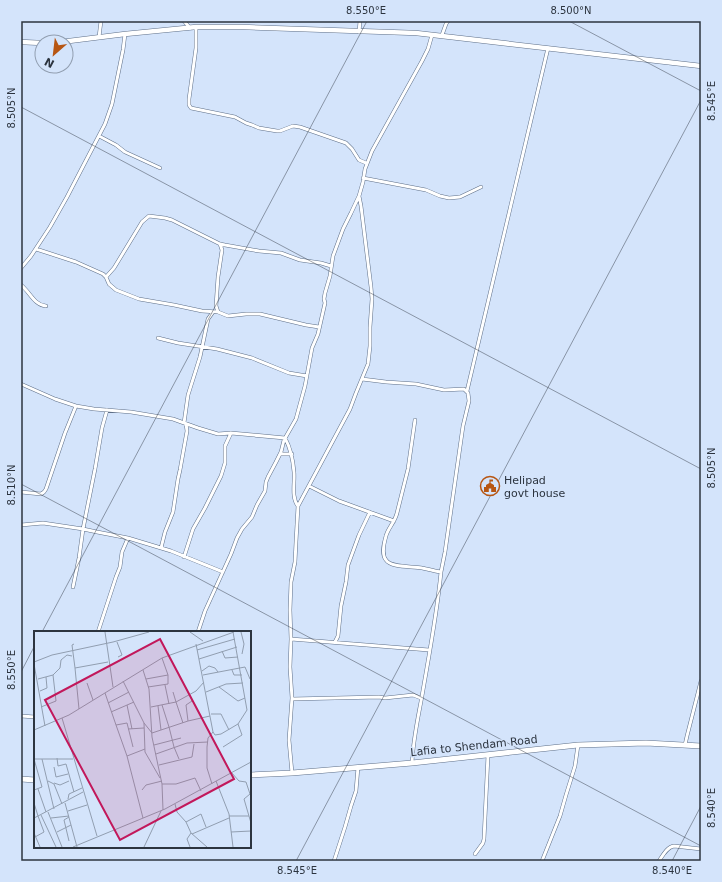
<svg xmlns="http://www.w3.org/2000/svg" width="722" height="882" viewBox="0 0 722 882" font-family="'DejaVu Sans',sans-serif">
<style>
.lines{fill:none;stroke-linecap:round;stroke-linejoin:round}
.street-casing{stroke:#5e6f88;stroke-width:4}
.secondary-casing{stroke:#5e6f88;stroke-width:5.5}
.primary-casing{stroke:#5e6f88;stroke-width:6}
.street{stroke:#fff;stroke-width:3}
.secondary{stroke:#fff;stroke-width:4.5}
.primary{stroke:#fff;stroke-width:5}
.ticks{fill:none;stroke:#2c343f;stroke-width:1;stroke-opacity:0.45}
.labels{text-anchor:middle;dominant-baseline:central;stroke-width:3;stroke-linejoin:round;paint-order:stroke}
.poi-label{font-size:11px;fill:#2c343f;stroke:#d4e4fb;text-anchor:start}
.street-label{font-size:11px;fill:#2c343f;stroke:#d4e4fb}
.inset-road{fill:none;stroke:#919eb0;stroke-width:1}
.view{fill:#c2185b;fill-opacity:0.15;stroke:#c2185b;stroke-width:2}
.inset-edge{fill:none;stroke:#2c343f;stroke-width:2}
.neatline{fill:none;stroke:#2c343f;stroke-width:1.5}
.ticks-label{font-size:10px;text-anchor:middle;fill:#2c343f}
</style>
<rect width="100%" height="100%" fill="#d4e4fb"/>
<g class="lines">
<defs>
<path id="street" d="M 184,21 L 190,28
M 196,27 L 196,48 L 189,99 L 189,105 L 191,108 L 235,117 L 246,123 L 252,125 L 259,128 L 277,131 L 280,131 L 293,126 L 300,127 L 346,143 L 352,149 L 359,160 L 366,163
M 359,32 L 360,21
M 442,35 L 446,24 L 448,21
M 99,37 L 101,21
M 99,136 L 116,145 L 125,152 L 160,168
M 363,178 L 426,190 L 440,196 L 449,198 L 460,197 L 481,187
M 36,249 L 76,262 L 103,274 L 106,277 L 109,284 L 116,290 L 139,299 L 174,305 L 202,311 L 218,312 L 228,316 L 246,314 L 260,314 L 306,325 L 319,327
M 21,268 L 31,256 L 50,227 L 67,197 L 105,124 L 112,104 L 123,50 L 125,34
M 106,277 L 114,268 L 142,222 L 149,216 L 165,218 L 172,220 L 220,244 L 225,245 L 259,251 L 281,253 L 300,260 L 321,263 L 331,266
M 21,285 C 30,292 34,305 46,306
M 218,312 L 216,306 L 218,277 L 222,250 L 220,244
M 158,338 L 178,343 L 217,349 L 252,358 L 289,373 L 307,376
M 362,379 L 386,382 L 416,384 L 444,390 L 464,389 L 468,393 L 469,401 L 463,426 L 445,552 L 441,572
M 21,384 L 55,399 L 76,406 L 65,433 L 46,489 L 44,492 L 41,494 L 21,492
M 467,391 L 548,48
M 76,406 L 94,409 L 131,412 L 173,419 L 198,428 L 218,434 L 231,433 L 285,438 C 291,449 293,460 294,472 C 295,483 291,497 298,506
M 107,410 L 102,428 L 95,469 L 83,529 L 97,532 L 128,538 L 171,551 L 223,572
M 184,423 L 188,395 L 200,357 L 208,319 L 213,312
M 280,454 L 292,454
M 309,486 L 339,501 L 394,521
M 21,525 L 43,523 L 83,529 L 79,558 L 73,587
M 161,548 L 165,532 L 173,512 L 178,479 L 180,470 L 187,431 L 186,424
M 184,557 L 193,529 L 205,508 L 221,476 L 225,463 L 225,446 L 231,433
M 98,632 L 116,577 L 120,567 L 122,552 L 128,538
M 198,632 L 205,611 L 231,554 L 237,538 L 242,529 L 252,517 L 257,505 L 265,491 L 266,482 L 268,477 L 276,462 L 281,452 L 284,440 L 296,419 L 305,386 L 312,348 L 318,334 L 325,303 L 324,299 L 325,293 L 330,276 L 333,256 L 343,229 L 351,213 L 359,196 L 363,182 L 365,169 L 372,151 L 422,61 L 428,49 L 432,35
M 291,639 L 429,650
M 335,642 L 338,636 L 341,606 L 346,582 L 348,565 L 359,535 L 370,512
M 292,699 L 379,697 L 385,698 L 413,695 L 421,698
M 21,716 L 35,717
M 685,745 L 687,736 L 701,681
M 412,763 C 413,740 418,718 422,696 C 429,655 437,614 441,572 C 434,571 428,569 422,568 C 413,566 391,568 386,560 C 381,554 384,543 386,536 C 388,528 395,522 397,513 L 408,469 L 415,420
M 292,773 L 289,740 L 292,698 L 290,667 L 291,639 L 290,610 L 291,582 L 295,562 L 296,542 L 298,506 L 350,409 L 356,393 L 368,364 L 370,346 L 370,327 L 372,299 L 371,287 L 361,206 L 359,196
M 475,854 L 483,843 L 484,839 L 488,755
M 334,861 L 345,827 L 351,806 L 356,791 L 358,767
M 542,861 L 560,816 L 566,795 L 575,766 L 578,745
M 659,861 C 663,855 667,847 674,846 L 701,849"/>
<path id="secondary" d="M 21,42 L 42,43
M 61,42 L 125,34 L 196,27 L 243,27 L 416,33 L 701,66"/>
<path id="primary" d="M 250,775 L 292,773 L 412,763 L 578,745 L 646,743 L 701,746
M 21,779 L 35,780"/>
</defs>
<use href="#street" class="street-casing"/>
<use href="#secondary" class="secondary-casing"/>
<use href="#primary" class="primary-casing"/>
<use href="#street" class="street"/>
<use href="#secondary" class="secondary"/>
<use href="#primary" class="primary"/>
</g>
<path class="ticks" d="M 569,21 L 701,91M 21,107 L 701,469M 21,484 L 701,846M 42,632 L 367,21M 21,672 L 35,645M 296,861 L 701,100M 672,861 L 701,806"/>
<defs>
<symbol id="civic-ring" viewBox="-11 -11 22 22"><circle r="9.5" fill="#d4e4fb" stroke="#b75613" stroke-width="1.5"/><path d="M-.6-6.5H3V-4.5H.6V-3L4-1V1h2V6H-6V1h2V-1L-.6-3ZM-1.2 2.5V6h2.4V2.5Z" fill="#b75613"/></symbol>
</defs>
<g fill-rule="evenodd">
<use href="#civic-ring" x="479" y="475" width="22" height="22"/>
</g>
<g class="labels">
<g class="poi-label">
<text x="504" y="480">Helipad<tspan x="504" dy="13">govt house</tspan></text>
</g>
<g class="street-label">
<text transform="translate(474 746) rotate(-6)">Lafia to Shendam Road</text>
</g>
</g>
<g transform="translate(34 631)">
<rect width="217" height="217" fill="#d4e4fb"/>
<path class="inset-road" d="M 71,1 L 79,56M 156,1 L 169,10M 207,1 L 210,13 L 208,23M 83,11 L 88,24 L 84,26M 40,13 L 38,14 L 41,37M 162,13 L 179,101 L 181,104 L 187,103 L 204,93 L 213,79 L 199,1M 163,19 L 201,8M 188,20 L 191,27 L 204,26M 165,28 L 203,16M 0,31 L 18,24 L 79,11 L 115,1M 0,33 L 11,95M 109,39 L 115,58 L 118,106 L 128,153 L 129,179M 198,39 L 200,44 L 208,44M 168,40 L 175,35 L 181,37 L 184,41M 169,44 L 211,36 L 216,48M 4,48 L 19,44 L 26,37 L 27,29 L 33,24 L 38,25M 112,48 L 134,44 L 128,27M 89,50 L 110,92 L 111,121 L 126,147M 53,52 L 59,69M 131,54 L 135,73M 114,56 L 134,53 L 134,44M 185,56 L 204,70 L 211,67M 6,60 L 13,57 L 12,46M 139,61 L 142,71 L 162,60 L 170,51M 172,61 L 192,53 L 209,52M 71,62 L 82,94 L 93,92 L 99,116M 156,64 L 158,70 L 152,74 L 154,90 L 176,85M 74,72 L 95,61M 93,74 L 98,98M 128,74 L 135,96M 124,75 L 127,99M 7,76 L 22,70 L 19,44M 117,76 L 142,71 L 149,92M 45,78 L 41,37 L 74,31M 77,81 L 100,71M 177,83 L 187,83 L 195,99M 28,87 L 63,205M 110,92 L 118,102 L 154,90M 82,94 L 93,125 L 111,118M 135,96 L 140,116M 94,98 L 110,97M 0,99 L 35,84 L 128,27 L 200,1M 120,114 L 147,107M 140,116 L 145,128M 189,116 L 208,104 L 204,93M 122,123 L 153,112 L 174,111M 93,125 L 109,187M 23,127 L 24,135 L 32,133 L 40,161M 0,128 L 39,128M 8,128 L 20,178M 125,134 L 158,126 L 160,113M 20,136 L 22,146 L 34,143M 197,141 L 205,150 L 212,151 L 216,163 L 210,168 L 217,192M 14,150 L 20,153 L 28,173M 182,150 L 195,183 L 199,216M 20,152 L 26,154 L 35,150M 128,153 L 142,153 L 161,147 L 167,160M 178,153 L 173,137 L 173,116 L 174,107 L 179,101M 4,158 L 12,181M 0,159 L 8,156 L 0,128M 108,159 L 112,154 L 128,150M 34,168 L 35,163 L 48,157M 0,172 L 4,185 L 49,161M 31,172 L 43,216M 141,173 L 143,181 L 152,191 L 157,202 L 173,216M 34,180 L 53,174M 14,181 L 28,216M 7,184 L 22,216M 195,185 L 215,185M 35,186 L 30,189 L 35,210M 0,187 L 4,185 L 10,201 L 1,206M 17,187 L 35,185M 152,191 L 167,183 L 172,196M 23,201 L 37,194M 197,201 L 217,200M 0,202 L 6,216M 158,203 L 195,187M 39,216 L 131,178 L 217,131M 110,216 L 127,180M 156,216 L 153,208 L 157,202"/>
<path class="view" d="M 126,8 L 200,148 L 86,209 L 11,69 Z"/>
<rect width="217" height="217" class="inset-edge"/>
</g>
<rect width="722" height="882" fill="none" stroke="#d4e4fb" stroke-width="44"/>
<g transform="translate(54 54) rotate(208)"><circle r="19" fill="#d4e4fb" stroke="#919eb0"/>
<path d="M0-3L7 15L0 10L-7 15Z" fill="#b75613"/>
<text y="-6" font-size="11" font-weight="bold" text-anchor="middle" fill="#2c343f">N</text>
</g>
<rect x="22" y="22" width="678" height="838" class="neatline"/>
<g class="ticks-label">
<text x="366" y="14">8.550°E</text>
<text x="571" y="14">8.500°N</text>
<text transform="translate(711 101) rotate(-90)" y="4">8.545°E</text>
<text transform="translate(11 108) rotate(-90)" y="4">8.505°N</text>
<text transform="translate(711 468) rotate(-90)" y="4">8.505°N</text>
<text transform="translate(11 485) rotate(-90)" y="4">8.510°N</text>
<text transform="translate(11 670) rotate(-90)" y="4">8.550°E</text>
<text transform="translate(711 808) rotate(-90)" y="4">8.540°E</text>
<text x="297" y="874">8.545°E</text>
<text x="672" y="874">8.540°E</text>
</g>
</svg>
